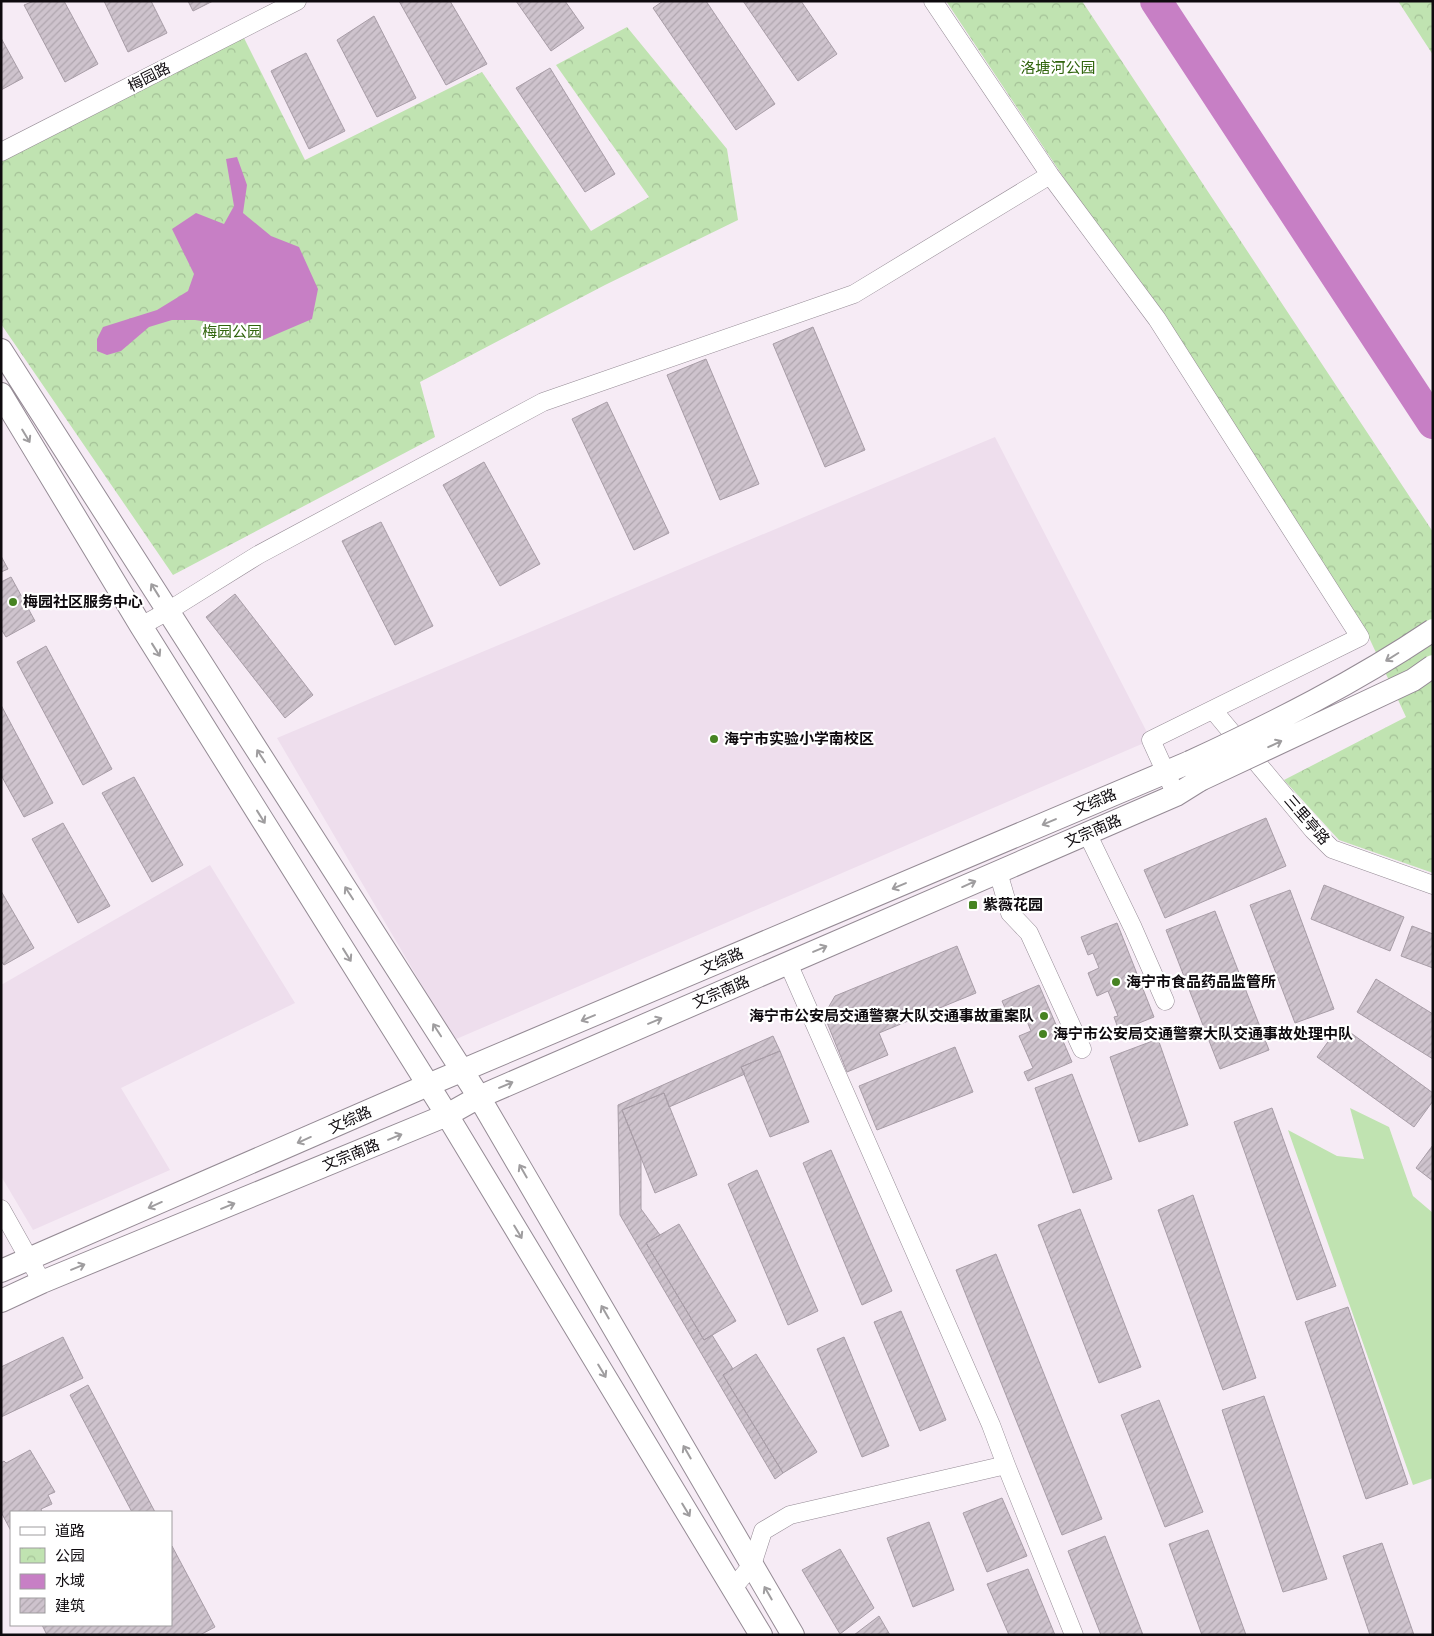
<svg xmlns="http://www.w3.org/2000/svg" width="1434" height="1636" viewBox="0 0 1434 1636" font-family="Figtree,'Noto Sans SC',sans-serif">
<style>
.built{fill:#eedeed}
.park{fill:url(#park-crowns)}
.garden{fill:#c0e3b1}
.water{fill:#c77fc5}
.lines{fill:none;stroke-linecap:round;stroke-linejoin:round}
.river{stroke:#c77fc5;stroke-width:32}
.building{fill:url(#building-hatch);stroke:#a89da7}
.minor-casing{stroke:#958b95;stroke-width:19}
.major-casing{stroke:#958b95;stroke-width:24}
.minor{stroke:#fff;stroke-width:18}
.major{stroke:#fff;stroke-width:22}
.major-bridge-casing{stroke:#958b95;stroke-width:24;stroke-linecap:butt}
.major-bridge{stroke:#fff;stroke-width:22}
.oneway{stroke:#9f9d9f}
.poi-dot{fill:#468322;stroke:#fff;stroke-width:2}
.labels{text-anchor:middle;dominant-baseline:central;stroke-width:4.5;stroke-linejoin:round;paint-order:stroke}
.park-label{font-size:15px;fill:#30640d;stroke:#fff}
.street-label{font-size:15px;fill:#0e0a0e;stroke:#fff}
.poi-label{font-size:15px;font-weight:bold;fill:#0e0a0e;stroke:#fff;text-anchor:start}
</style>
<defs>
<pattern id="park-crowns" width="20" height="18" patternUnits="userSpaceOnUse" patternTransform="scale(1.25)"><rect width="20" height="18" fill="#c0e3b1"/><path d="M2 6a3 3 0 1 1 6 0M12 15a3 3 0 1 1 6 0" fill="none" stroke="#a4c197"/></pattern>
<pattern id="building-hatch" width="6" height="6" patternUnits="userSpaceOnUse" patternTransform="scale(1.25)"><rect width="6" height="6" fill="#cec3cd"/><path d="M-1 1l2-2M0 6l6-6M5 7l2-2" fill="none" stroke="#b0a6af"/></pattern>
</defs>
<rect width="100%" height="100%" fill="#f6ebf5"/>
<path class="built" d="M 995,437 L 1151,740 L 454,1040 L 277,738 Z
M 210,865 L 295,1003 L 121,1088 L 170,1170 L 33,1230 L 1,1176 L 1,985 Z"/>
<path class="park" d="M 946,1 L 1082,1 L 1433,532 L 1433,873 L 1339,840 L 1284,780 L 1406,717 L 1365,629 Z
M 1398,1 L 1433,1 L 1433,55 Z
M 627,27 L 727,149 L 738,220 L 605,285 L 420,382 L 435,437 L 173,575 L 1,324 L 1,152 L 240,30 L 305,160 L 482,72 L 591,231 L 649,197 L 556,65 Z"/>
<path class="garden" d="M 1350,1108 L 1389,1127 L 1413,1196 L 1433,1213 L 1433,1478 L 1413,1485 L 1288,1130 L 1337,1156 L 1364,1159 Z"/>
<path class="water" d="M 237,157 L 247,185 L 243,213 L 271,236 L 299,247 L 318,289 L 312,319 L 263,340 L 256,324 L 230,325 L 195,320 L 172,320 L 149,327 L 121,351 L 107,355 L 97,351 L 97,339 L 103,327 L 157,310 L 188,291 L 194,274 L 172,229 L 196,213 L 224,224 L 234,206 L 226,159 Z"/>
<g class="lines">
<path class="river" d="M 1156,1 L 1433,423"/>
</g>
<path class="building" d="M 34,1 L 64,1 L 98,64 L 65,82 L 24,5 Z
M 104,1 L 151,1 L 167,33 L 128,52 Z
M 188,1 L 213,1 L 193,11 Z
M 399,1 L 450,1 L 487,64 L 446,85 Z
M 516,1 L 565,1 L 584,28 L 551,51 Z
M 663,1 L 706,1 L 775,104 L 736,130 L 653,8 Z
M 743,1 L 801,1 L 837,54 L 798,81 Z
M 374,16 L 416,98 L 377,117 L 337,40 Z
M 1,38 L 23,78 L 1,90 Z
M 306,53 L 345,131 L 309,149 L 271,71 Z
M 550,68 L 615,174 L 585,192 L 516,88 Z
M 813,327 L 865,450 L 825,467 L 773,344 Z
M 706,359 L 759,484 L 720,500 L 667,375 Z
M 607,402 L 669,533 L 634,550 L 572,419 Z
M 484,462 L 540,564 L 500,586 L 443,485 Z
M 381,522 L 433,626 L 395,645 L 342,541 Z
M 1,556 L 8,569 L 1,572 Z
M 11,577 L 35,621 L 6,637 L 1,629 L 1,582 Z
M 235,594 L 313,695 L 285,718 L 206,617 Z
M 46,646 L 112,769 L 83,785 L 17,662 Z
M 1,705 L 53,803 L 24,817 L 1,775 Z
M 134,777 L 183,865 L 152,882 L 102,793 Z
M 1266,818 L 1286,866 L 1165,918 L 1144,870 Z
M 63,823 L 110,906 L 78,923 L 32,839 Z
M 1324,885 L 1404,917 L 1390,951 L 1311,919 Z
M 1290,890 L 1334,1009 L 1295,1023 L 1250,905 Z
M 1,891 L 34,948 L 4,965 L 1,961 Z
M 1215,911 L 1269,1050 L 1220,1069 L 1166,930 Z
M 1117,923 L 1154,1017 L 1119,1031 L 1114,1017 L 1118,1016 L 1108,991 L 1097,996 L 1088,973 L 1099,968 L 1093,953 L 1088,955 L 1081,937 Z
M 1412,926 L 1433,934 L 1433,968 L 1401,956 Z
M 957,946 L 976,993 L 879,1033 L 888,1055 L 847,1072 L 824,1015 L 835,996 Z
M 1376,979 L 1433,1014 L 1433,1059 L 1357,1012 Z
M 1039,985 L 1072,1062 L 1028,1081 L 1024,1072 L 1033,1068 L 1019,1036 L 1031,1031 L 1022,1009 L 1008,1015 L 1002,1001 Z
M 1340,1025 L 1433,1093 L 1433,1101 L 1414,1127 L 1317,1057 Z
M 773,1036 L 780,1051 L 741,1067 L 745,1074 L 669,1107 L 664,1093 L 622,1110 L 641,1157 L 641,1209 L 660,1235 L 646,1243 L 704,1340 L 712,1335 L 733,1369 L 723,1375 L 783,1473 L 775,1479 L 620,1215 L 618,1105 Z
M 1158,1039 L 1188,1125 L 1139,1142 L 1110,1057 Z
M 955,1047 L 973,1092 L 877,1130 L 859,1086 Z
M 780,1051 L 809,1122 L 770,1137 L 741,1067 Z
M 1072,1074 L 1112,1179 L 1073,1193 L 1035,1088 Z
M 664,1093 L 697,1175 L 655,1193 L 622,1110 Z
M 1272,1108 L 1336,1286 L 1297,1300 L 1234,1122 Z
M 1433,1145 L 1433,1181 L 1416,1168 Z
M 831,1150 L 892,1291 L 862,1305 L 803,1163 Z
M 757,1170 L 818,1311 L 788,1325 L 728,1184 Z
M 1193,1195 L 1256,1378 L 1223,1390 L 1158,1210 Z
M 1080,1209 L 1141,1367 L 1099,1383 L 1038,1225 Z
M 679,1224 L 736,1321 L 704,1340 L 646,1243 Z
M 996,1254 L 1102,1519 L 1062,1535 L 956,1270 Z
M 1348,1307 L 1408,1484 L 1366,1499 L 1305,1322 Z
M 901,1311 L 946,1420 L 920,1431 L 874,1322 Z
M 63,1337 L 83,1378 L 1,1417 L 1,1367 Z
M 844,1337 L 889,1446 L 862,1457 L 817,1349 Z
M 756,1354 L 817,1452 L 783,1473 L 723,1375 Z
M 88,1385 L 155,1512 L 132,1512 L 70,1395 Z
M 1264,1396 L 1327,1579 L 1283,1592 L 1222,1410 Z
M 1159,1400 L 1203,1512 L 1165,1527 L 1121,1415 Z
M 30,1450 L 55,1492 L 48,1495 L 52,1504 L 41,1509 L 42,1512 L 11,1512 L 11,1531 L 1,1512 L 1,1463 L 4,1461 L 6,1463 Z
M 1002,1498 L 1027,1556 L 987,1572 L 963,1513 Z
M 929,1522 L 954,1590 L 913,1607 L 887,1538 Z
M 1208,1530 L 1246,1635 L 1202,1635 L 1169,1544 Z
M 1105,1536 L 1143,1635 L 1101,1635 L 1068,1551 Z
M 1382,1543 L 1414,1635 L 1370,1635 L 1343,1556 Z
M 172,1546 L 215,1627 L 200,1635 L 47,1635 L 42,1625 L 171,1625 Z
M 840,1549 L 874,1608 L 840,1634 L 802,1570 Z
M 1028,1569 L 1055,1635 L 1009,1635 L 987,1584 Z
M 879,1616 L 890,1635 L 854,1635 Z"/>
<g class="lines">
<defs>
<path id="minor" d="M 933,1 L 1050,175 L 1157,319 L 1360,637 L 1151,740 L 1176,795
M 1,152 L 297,1
M 141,626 L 168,611 L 258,555 L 543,402 L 854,294 L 1050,175
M 1213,710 L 1313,830 L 1332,849 L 1433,885
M 1087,833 L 1133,928 L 1165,1001
M 998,872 L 1010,913 L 1029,933 L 1082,1049
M 788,963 L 991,1425 L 1006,1465 L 1074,1635
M 1,1209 L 42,1282
M 733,1588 L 752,1565 L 763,1531 L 790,1515 L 1006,1465"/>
<path id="major" d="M 1,350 L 479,1097 L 793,1635
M 1,394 L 141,626 L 447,1115 L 761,1635
M 1,1271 L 428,1085 L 1190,762
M 1,1301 L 42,1282 L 447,1115 L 479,1097 L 1176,795 L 1200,780"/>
</defs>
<use href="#minor" class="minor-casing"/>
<use href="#major" class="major-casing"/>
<use href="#minor" class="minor"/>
<use href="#major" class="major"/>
<defs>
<path id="major-bridge" d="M 1190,762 C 1274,723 1356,682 1433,630
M 1200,780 L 1413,680 L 1433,666"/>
</defs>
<use href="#major-bridge" class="major-bridge-casing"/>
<use href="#major-bridge" class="major-bridge"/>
</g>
<defs><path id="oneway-shaft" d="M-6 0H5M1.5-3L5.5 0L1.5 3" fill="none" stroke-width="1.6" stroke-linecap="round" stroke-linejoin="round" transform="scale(1.25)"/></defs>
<g class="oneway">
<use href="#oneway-shaft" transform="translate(26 436) rotate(59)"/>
<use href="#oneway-shaft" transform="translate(155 590) rotate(-122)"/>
<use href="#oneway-shaft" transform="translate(156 650) rotate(58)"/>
<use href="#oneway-shaft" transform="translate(1392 657) rotate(148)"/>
<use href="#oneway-shaft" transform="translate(1275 744) rotate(-25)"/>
<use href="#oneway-shaft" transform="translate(261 756) rotate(-123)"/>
<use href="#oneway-shaft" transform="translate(261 817) rotate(58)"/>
<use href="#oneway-shaft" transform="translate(1049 822) rotate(157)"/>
<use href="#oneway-shaft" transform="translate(969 884) rotate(-24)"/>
<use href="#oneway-shaft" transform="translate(899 886) rotate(157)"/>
<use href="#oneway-shaft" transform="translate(349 893) rotate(-123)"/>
<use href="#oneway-shaft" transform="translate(820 949) rotate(-23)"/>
<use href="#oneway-shaft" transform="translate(347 955) rotate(58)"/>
<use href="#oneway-shaft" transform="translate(588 1018) rotate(157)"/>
<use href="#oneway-shaft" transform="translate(655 1021) rotate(-23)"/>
<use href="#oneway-shaft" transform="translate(437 1030) rotate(-123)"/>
<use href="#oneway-shaft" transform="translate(506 1085) rotate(-23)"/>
<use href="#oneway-shaft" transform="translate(395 1137) rotate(-22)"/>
<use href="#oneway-shaft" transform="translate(304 1140) rotate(156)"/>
<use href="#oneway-shaft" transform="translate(523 1171) rotate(-120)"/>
<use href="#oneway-shaft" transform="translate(155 1205) rotate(156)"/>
<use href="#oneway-shaft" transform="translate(228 1206) rotate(-22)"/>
<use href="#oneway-shaft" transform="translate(518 1232) rotate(59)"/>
<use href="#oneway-shaft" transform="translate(78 1267) rotate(-22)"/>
<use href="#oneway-shaft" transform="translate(605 1312) rotate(-120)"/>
<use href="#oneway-shaft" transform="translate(602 1371) rotate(59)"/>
<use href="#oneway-shaft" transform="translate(687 1452) rotate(-120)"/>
<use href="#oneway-shaft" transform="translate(686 1510) rotate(59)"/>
<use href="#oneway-shaft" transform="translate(768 1593) rotate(-120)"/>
</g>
<g class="poi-dot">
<circle cx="13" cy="602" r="5"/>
<circle cx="714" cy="739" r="5"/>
<rect x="968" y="900" width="10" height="10" rx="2.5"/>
<circle cx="1116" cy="982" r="5"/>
<circle cx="1044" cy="1016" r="5"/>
<circle cx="1043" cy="1034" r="5"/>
</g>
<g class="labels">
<g class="park-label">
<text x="1058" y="68">洛塘河公园</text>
<text x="232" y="332">梅园公园</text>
</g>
<g class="street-label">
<text transform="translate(149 77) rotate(-27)">梅园路</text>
<text transform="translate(1095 802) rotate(-23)">文综路</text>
<text transform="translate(1307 820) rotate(49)">三里亭路</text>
<text transform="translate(1093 831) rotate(-23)">文宗南路</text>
<text transform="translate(722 961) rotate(-23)">文综路</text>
<text transform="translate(721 992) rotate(-23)">文宗南路</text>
<text transform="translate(350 1120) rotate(-24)">文综路</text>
<text transform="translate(351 1155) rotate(-22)">文宗南路</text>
</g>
<g class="poi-label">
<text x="23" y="602">梅园社区服务中心</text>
<text x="724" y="739">海宁市实验小学南校区</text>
<text x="983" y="905">紫薇花园</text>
<text x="1126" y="982">海宁市食品药品监管所</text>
<text x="1034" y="1016" text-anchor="end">海宁市公安局交通警察大队交通事故重案队</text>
<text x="1053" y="1034">海宁市公安局交通警察大队交通事故处理中队</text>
</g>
</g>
<rect width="1434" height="1636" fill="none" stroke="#0e0a0e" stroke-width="5"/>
<rect x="10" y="1511" width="162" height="115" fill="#ffffff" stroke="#9f9d9f"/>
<rect x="20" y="1527" width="25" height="8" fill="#ffffff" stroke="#9f9d9f"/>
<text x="55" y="1536" font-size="15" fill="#0e0a0e">道路</text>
<rect x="20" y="1548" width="25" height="15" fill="url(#park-crowns)" stroke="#9f9d9f"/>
<text x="55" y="1561" font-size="15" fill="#0e0a0e">公园</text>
<rect x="20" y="1574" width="25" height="15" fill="#c77fc5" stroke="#9f9d9f"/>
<text x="55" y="1586" font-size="15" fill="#0e0a0e">水域</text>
<rect x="20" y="1598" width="25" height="15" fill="url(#building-hatch)" stroke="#9f9d9f"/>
<text x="55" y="1611" font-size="15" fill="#0e0a0e">建筑</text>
</svg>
